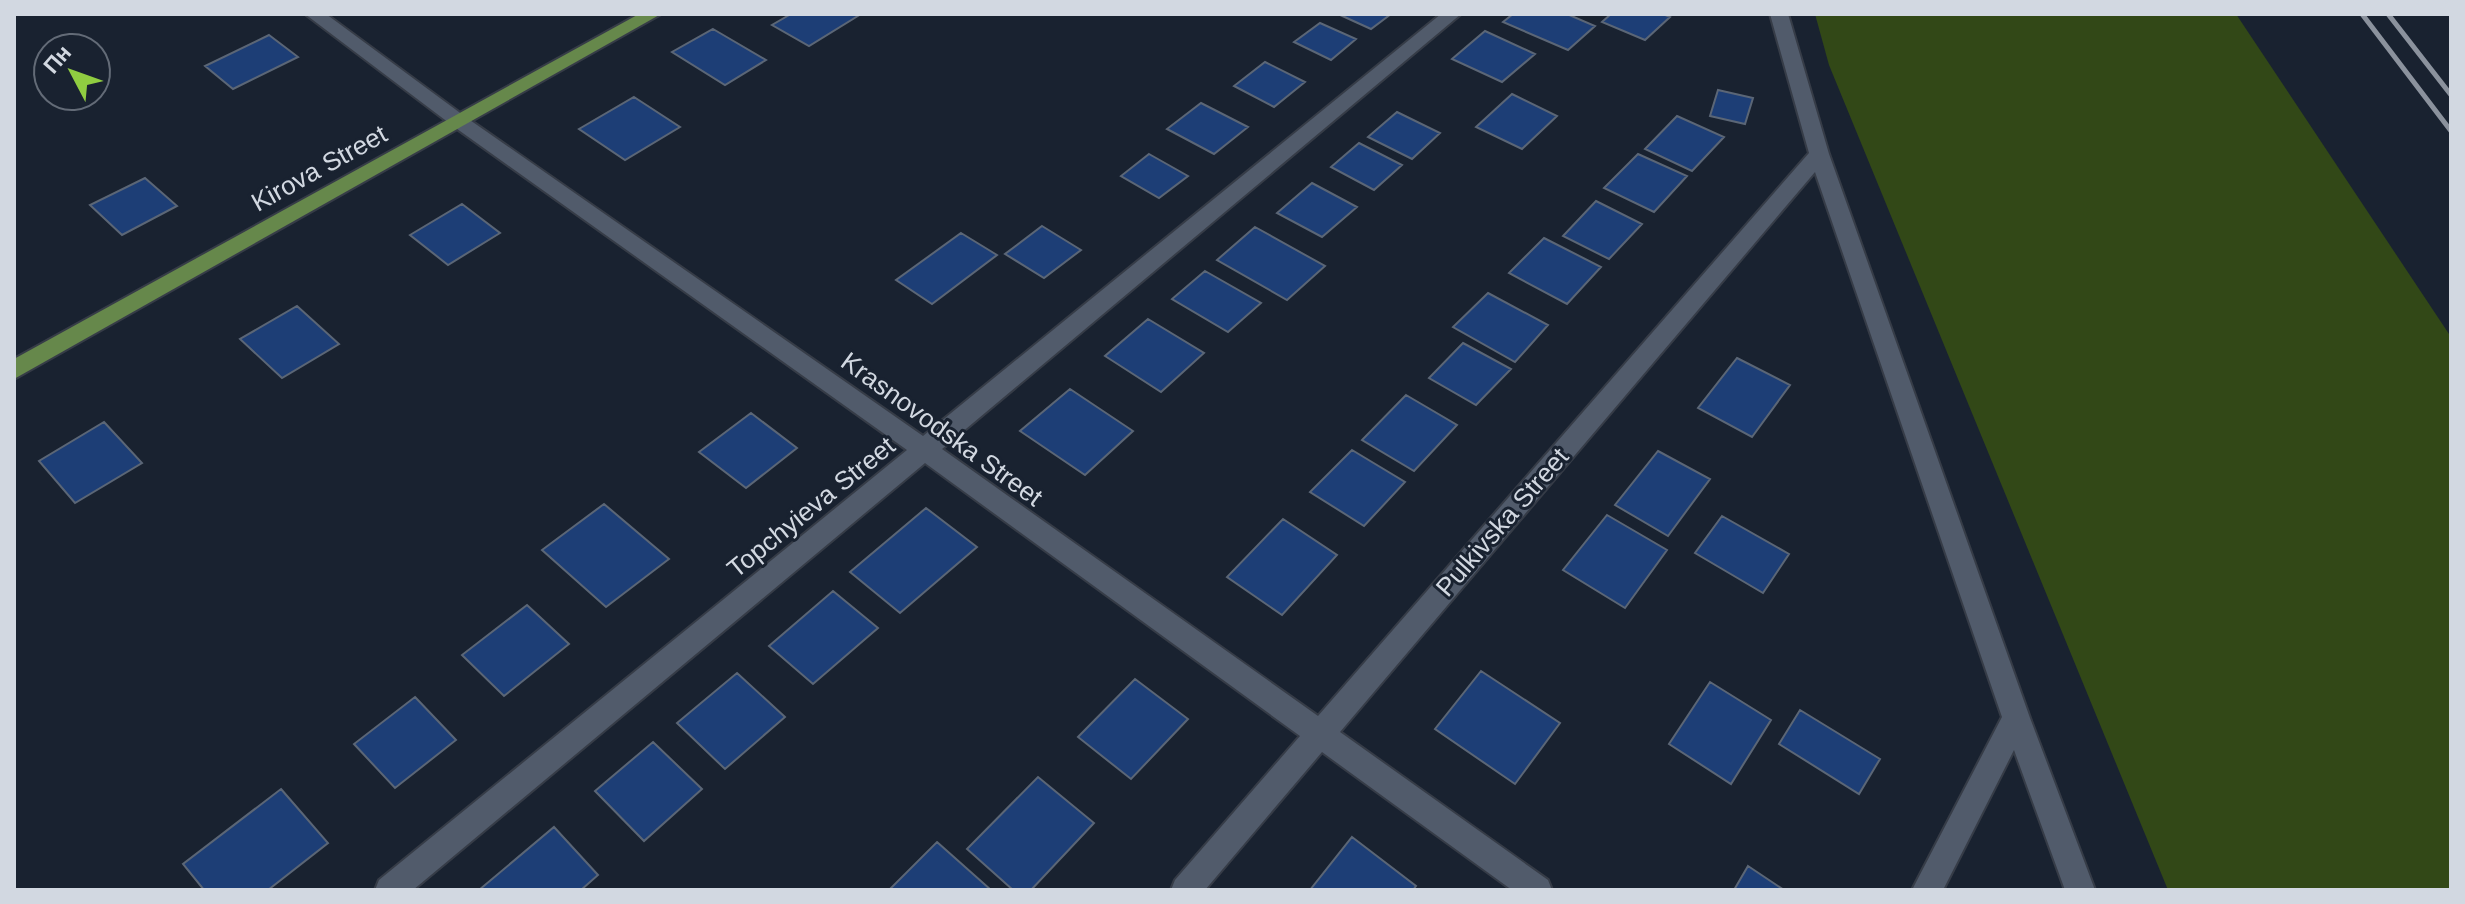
<svg xmlns="http://www.w3.org/2000/svg" width="2465" height="904" viewBox="0 0 2465 904" font-family="Arial,sans-serif">
<style>
.green{fill:#324817}
.building{fill:#1d3e76;stroke:#5b6676;stroke-width:2}
.lines{fill:none;stroke-linecap:round;stroke-linejoin:round}
.minor-casing{stroke:#363c47;stroke-width:4}
.major-casing{stroke:#363c47;stroke-width:4}
.minor{fill:#515b6b;fill-rule:evenodd}
.major{fill:#66884b;fill-rule:evenodd}
.rail{stroke:#8b929d;stroke-width:5}
.labels{text-anchor:middle;dominant-baseline:central;stroke-width:6;stroke-linejoin:round;paint-order:stroke}
.street-label{font-size:26px;fill:#d2d8e1;stroke:#192230}
</style>
<rect width="100%" height="100%" fill="#192230"/>
<path class="green" d="M 1815,14 L 2236,14 L 2451,337 L 2451,890 L 2168,890 L 1829,65 Z"/>
<path class="building" d="M 791,14 L 861,14 L 809,46 L 772,25 Z
M 1338,14 L 1391,14 L 1371,29 Z
M 1513,14 L 1567,14 L 1595,26 L 1568,50 L 1503,22 Z
M 1611,14 L 1663,14 L 1670,17 L 1645,40 L 1602,22 Z
M 1320,23 L 1356,39 L 1331,60 L 1294,42 Z
M 713,29 L 766,60 L 725,85 L 672,52 Z
M 1485,31 L 1535,54 L 1502,82 L 1452,59 Z
M 269,35 L 298,57 L 233,89 L 205,66 Z
M 1265,62 L 1305,82 L 1274,107 L 1234,86 Z
M 1718,90 L 1753,98 L 1745,124 L 1710,116 Z
M 1512,94 L 1557,116 L 1522,149 L 1476,127 Z
M 634,97 L 680,127 L 625,160 L 579,129 Z
M 1201,103 L 1248,127 L 1214,154 L 1167,129 Z
M 1397,112 L 1440,133 L 1412,159 L 1368,137 Z
M 1677,116 L 1724,137 L 1692,171 L 1645,149 Z
M 1359,143 L 1402,165 L 1374,190 L 1331,167 Z
M 1149,154 L 1188,176 L 1159,198 L 1121,176 Z
M 1638,154 L 1687,176 L 1654,212 L 1604,188 Z
M 145,178 L 177,206 L 122,235 L 90,205 Z
M 1312,183 L 1357,207 L 1322,237 L 1277,213 Z
M 1596,201 L 1642,224 L 1609,259 L 1563,236 Z
M 462,204 L 500,233 L 448,265 L 410,235 Z
M 1042,226 L 1081,250 L 1044,278 L 1005,254 Z
M 1255,227 L 1325,266 L 1287,300 L 1217,260 Z
M 961,233 L 997,255 L 932,304 L 896,280 Z
M 1544,238 L 1601,267 L 1567,304 L 1509,273 Z
M 1205,271 L 1261,303 L 1228,332 L 1172,299 Z
M 1488,293 L 1548,325 L 1515,362 L 1453,327 Z
M 297,306 L 339,344 L 282,378 L 240,339 Z
M 1148,319 L 1204,353 L 1161,392 L 1105,356 Z
M 1463,343 L 1511,369 L 1476,405 L 1429,378 Z
M 1737,358 L 1790,385 L 1752,437 L 1698,408 Z
M 1070,389 L 1133,431 L 1085,475 L 1020,431 Z
M 1406,395 L 1457,425 L 1414,471 L 1362,440 Z
M 751,413 L 797,448 L 746,488 L 699,452 Z
M 104,422 L 142,463 L 75,503 L 39,461 Z
M 1352,450 L 1405,482 L 1364,526 L 1310,492 Z
M 1658,451 L 1710,479 L 1668,536 L 1615,505 Z
M 604,504 L 669,559 L 606,607 L 542,550 Z
M 926,508 L 977,547 L 900,613 L 850,572 Z
M 1607,515 L 1667,550 L 1625,608 L 1563,570 Z
M 1722,516 L 1789,554 L 1763,593 L 1695,553 Z
M 1283,519 L 1337,555 L 1282,615 L 1227,577 Z
M 833,591 L 878,628 L 813,684 L 769,646 Z
M 527,605 L 569,644 L 504,696 L 462,655 Z
M 1481,671 L 1560,723 L 1515,784 L 1435,729 Z
M 737,673 L 785,717 L 725,769 L 677,723 Z
M 1135,679 L 1188,719 L 1131,779 L 1078,737 Z
M 1710,682 L 1771,720 L 1731,784 L 1669,744 Z
M 415,697 L 456,740 L 395,788 L 354,744 Z
M 1800,710 L 1880,759 L 1859,794 L 1779,744 Z
M 653,742 L 702,789 L 644,841 L 595,791 Z
M 1038,777 L 1094,823 L 1031,890 L 1013,890 L 967,849 Z
M 281,789 L 328,843 L 268,890 L 204,890 L 183,864 Z
M 554,827 L 598,875 L 581,890 L 479,890 Z
M 1352,837 L 1416,886 L 1413,890 L 1310,890 Z
M 937,842 L 991,890 L 889,890 Z
M 1748,866 L 1784,890 L 1734,890 Z"/>
<g class="lines">
<defs>
<path id="minor" d="M 305,14 L 326,14 L 467,118 L 923,436 L 1441,14 L 1461,14 L 942,449 L 1318,716 L 1809,153 L 1770,14 L 1788,14 L 1829,154 L 2030,718 L 2095,890 L 2065,890 L 2014,750 L 1943,890 L 1912,890 L 2002,717 L 1815,172 L 1340,732 L 1548,880 L 1552,890 L 1512,890 L 1322,752 L 1205,890 L 1171,890 L 1175,880 L 1300,736 L 925,463 L 413,890 L 375,890 L 379,880 L 907,450 L 453,126 Z"/>
<path id="major" d="M 639,14 L 661,14 L 14,379 L 14,359 Z"/>
</defs>
<use href="#minor" class="minor-casing"/>
<use href="#major" class="major-casing"/>
<use href="#minor" class="minor"/>
<use href="#major" class="major"/>
<path class="rail" d="M 2362,14 L 2451,131
M 2388,14 L 2451,95"/>
</g>
<g class="labels">
<g class="street-label">
<text transform="translate(319 168) rotate(-29)">Kirova Street</text>
<text transform="translate(942 429) rotate(36)">Krasnovodska Street</text>
<text transform="translate(811 507) rotate(-39)">Topchyieva Street</text>
<text transform="translate(1502 522) rotate(-49)">Pulkivska Street</text>
</g>
</g>
<rect width="2465" height="904" fill="none" stroke="#d2d8e1" stroke-width="32"/>
<g transform="translate(72 72) rotate(311)"><circle r="38" fill="#192230" stroke="#636b77" stroke-width="2"/>
<path d="M0-6L14 30L0 20L-14 30Z" fill="#90cd41"/>
<text y="-12" font-size="22" font-weight="bold" text-anchor="middle" fill="#d2d8e1">Пн</text>
</g>
</svg>
